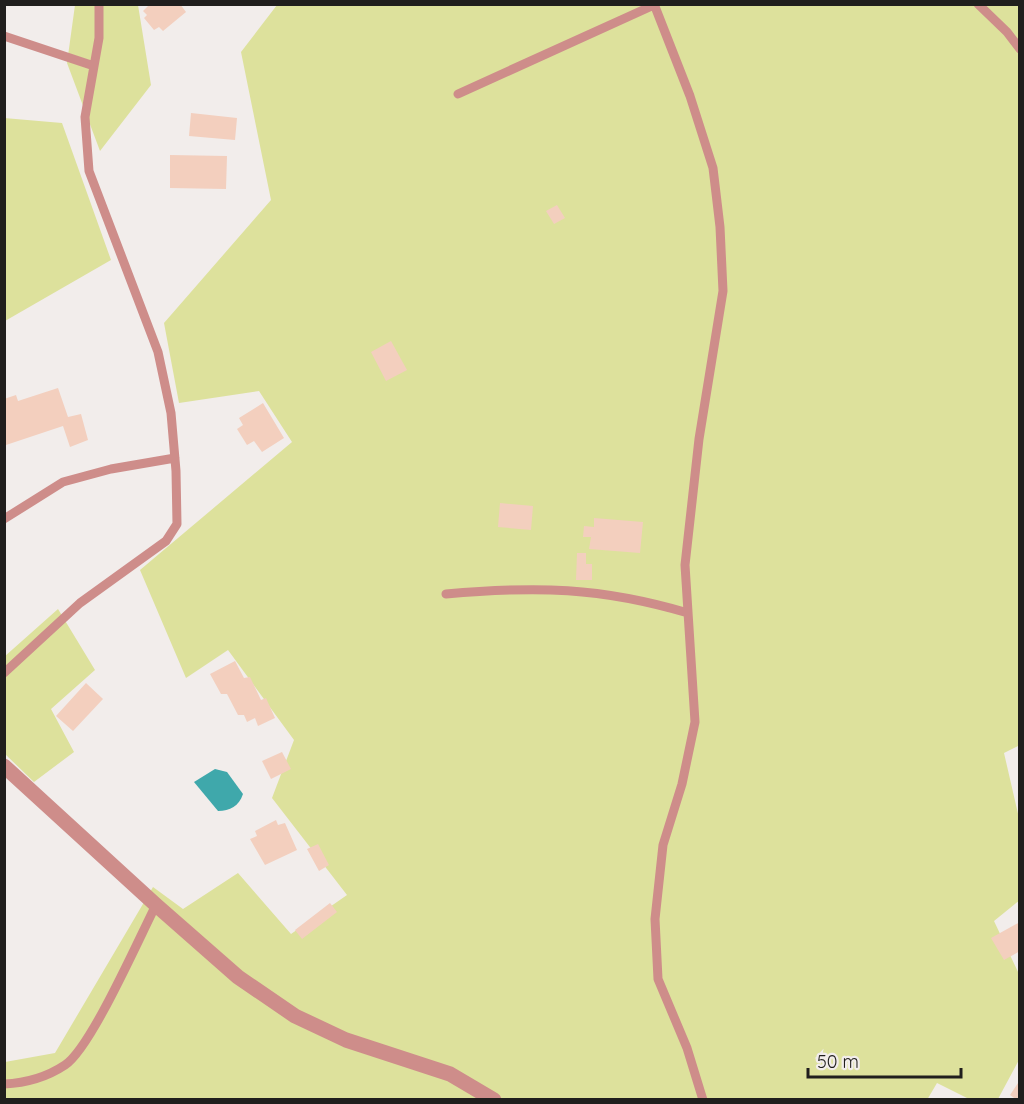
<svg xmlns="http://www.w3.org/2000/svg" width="1024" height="1104" viewBox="0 0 1024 1104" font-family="Quicksand,sans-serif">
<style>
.green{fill:#dde19c}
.water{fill:#3fa8ab}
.building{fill:#f3cfbe}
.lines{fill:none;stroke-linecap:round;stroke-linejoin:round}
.lane{stroke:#ce8d8a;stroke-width:9}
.street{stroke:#ce8d8a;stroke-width:15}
</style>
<rect width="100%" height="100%" fill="#f2edeb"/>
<path class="green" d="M 75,5 L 138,5 L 151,85 L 100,151 L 67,63 Z
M 277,5 L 1019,5 L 1020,745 L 1004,753 L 1019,818 L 1020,900 L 994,921 L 1019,974 L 1020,1058 L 998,1099 L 969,1099 L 937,1083 L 927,1100 L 5,1100 L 5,1062 L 55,1053 L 153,887 L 183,909 L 238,873 L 291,934 L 347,895 L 272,798 L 294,740 L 228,650 L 186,678 L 140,570 L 292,442 L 259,391 L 179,403 L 164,323 L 271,200 L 241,52 Z
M 4,118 L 62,123 L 111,260 L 5,321 Z
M 58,609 L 95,670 L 51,709 L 74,752 L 34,782 L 5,754 L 4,657 Z"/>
<path class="water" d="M 215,769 L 227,772 L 243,794 C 239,806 230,811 218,811 L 194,782 Z"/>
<path class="building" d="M 150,4 L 180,4 L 186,12 L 163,31 L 159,27 L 154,30 L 144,18 L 147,15 L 143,11 Z
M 191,113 L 237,118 L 235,140 L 189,136 Z
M 170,155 L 227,156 L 226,189 L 170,188 Z
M 557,205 L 565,218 L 554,224 L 546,211 Z
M 391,341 L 407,370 L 386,381 L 371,352 Z
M 58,388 L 68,417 L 81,414 L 88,440 L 70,447 L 63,426 L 6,445 L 4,399 L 16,395 L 18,401 Z
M 263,403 L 284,438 L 262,452 L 254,441 L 247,445 L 237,429 L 243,425 L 239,418 Z
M 500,503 L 533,506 L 531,530 L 498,527 Z
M 594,518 L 643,522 L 640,553 L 589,549 L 591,537 L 583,537 L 584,526 L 594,527 Z
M 577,553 L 586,553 L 586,564 L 592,564 L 592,580 L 576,580 Z
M 235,661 L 244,678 L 250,677 L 261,700 L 266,698 L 275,718 L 258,726 L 255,718 L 247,722 L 244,715 L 238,715 L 227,694 L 221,694 L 210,674 Z
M 86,683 L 103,699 L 73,731 L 56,716 Z
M 282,752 L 291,769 L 271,779 L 262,761 Z
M 276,820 L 278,825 L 285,823 L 297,850 L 265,865 L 250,839 L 257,836 L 255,831 Z
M 318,844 L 329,865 L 319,871 L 307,849 Z
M 330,903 L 337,912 L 302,939 L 295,930 Z
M 1020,922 L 1020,951 L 1004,960 L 991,938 Z
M 1020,1080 L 1020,1100 L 1017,1100 L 1010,1095 Z"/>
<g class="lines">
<path class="lane" d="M 654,4 L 690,96 L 713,168 L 720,227 L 723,291 L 699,439 L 685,565 L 695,722 L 682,784 L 663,845 L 655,919 L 658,979 L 687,1048 L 703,1100
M 978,4 L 1007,32 L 1020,49
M 4,36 L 94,66
M 458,94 L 654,5
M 4,519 L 63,482 L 111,469 L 175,458
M 446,594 C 536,586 600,587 688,613
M 4,673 L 80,603 L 166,541 L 177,524 L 176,471 L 171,413 L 158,352 L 89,171 L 85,117 L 99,38 L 99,4
M 4,1084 C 26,1083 47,1077 65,1065 C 91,1048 139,938 156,905"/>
<path class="street" d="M 4,766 L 156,905 L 238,977 L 295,1016 L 346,1040 L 450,1074 L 494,1100"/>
</g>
<rect width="1024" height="1104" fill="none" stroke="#201e1d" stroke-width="12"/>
<path d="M808 1068v9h153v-9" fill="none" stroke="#201e1d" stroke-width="3"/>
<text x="817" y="1068" font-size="18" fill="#201e1d" stroke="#f2edeb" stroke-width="4.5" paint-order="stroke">50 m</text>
</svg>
